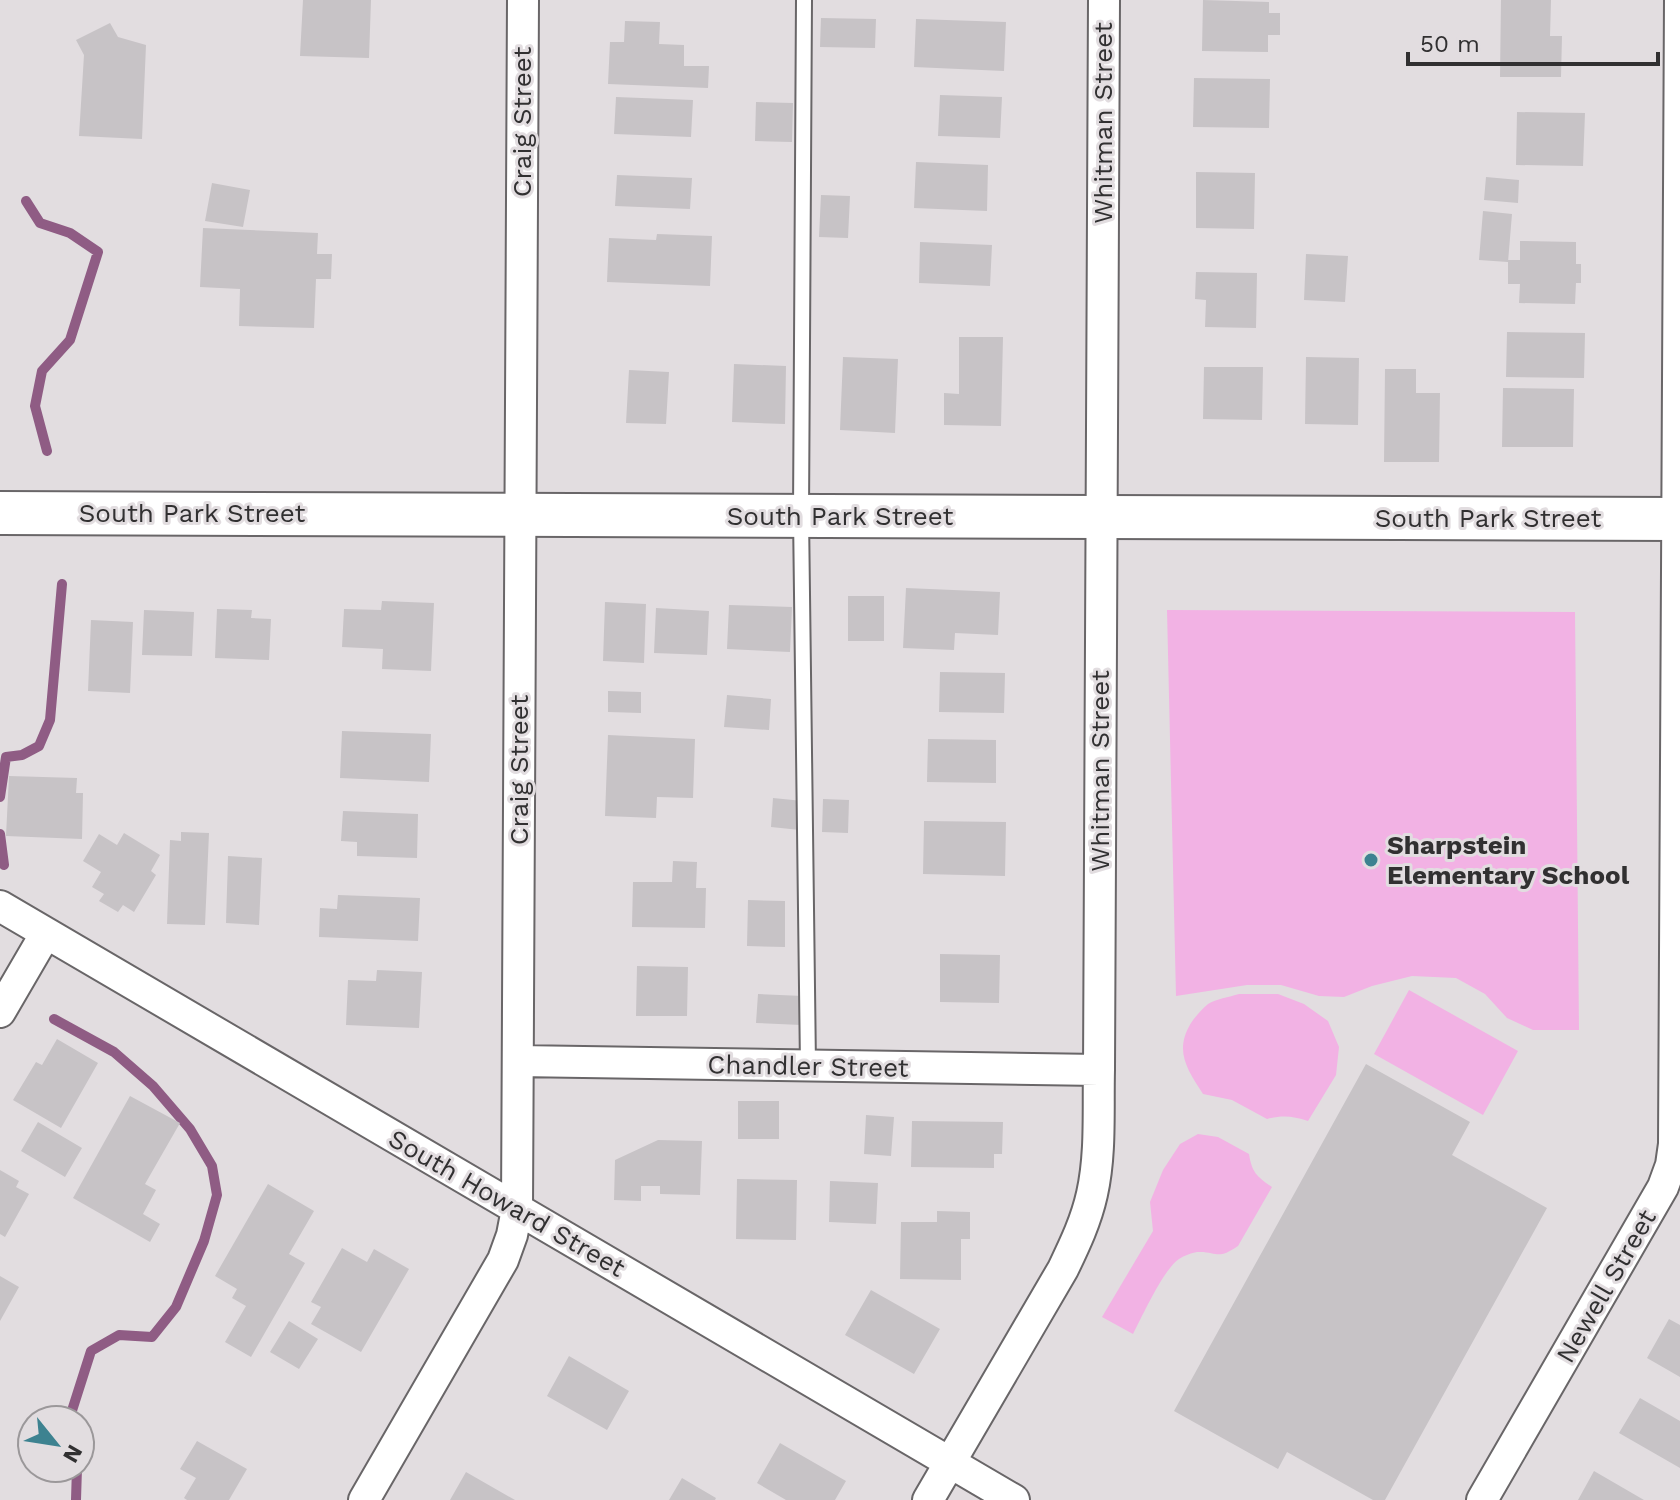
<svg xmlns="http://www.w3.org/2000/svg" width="1680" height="1500" viewBox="0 0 1680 1500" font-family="'Work Sans',sans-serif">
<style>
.green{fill:#f2b2e4}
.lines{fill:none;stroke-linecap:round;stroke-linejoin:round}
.stream{stroke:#8f5c84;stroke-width:10}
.building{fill:#c7c3c6}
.lane-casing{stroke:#696668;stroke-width:18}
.street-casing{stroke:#696668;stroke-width:34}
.secondary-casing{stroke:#696668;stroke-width:46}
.lane{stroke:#fff;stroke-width:14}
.street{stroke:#fff;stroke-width:30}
.secondary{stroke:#fff;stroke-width:42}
.poi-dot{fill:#3d8290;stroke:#e2dde0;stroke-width:3}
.labels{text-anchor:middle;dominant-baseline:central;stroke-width:6;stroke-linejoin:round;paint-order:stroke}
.street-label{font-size:26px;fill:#313031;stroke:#e2dde0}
.poi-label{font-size:26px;font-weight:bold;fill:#313031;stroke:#e2dde0;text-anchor:start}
</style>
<rect width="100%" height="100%" fill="#e2dde0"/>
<path class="green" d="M 1167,610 L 1575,612 L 1579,1030 L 1533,1030 L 1507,1018 L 1485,994 L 1456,978 L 1412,976 L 1372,986 L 1344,997 L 1319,996 L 1281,985 L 1247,985 L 1176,996 Z
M 1409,990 L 1518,1051 L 1483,1115 L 1374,1054 Z
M 1239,994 L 1278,994 L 1304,1004 L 1328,1021 L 1339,1047 L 1336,1075 L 1308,1121 C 1293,1116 1282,1115 1267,1119 L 1232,1100 L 1203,1094 C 1187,1069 1174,1051 1191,1023 C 1195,1017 1202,1009 1208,1004 C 1216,999 1229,997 1239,994 Z
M 1198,1134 L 1218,1137 L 1249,1154 C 1252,1172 1256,1176 1272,1187 L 1238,1246 C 1216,1261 1218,1251 1197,1252 C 1192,1253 1183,1256 1179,1259 C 1163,1270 1143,1315 1133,1334 L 1102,1317 L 1153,1231 L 1150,1202 L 1163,1170 L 1180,1144 Z"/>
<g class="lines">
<path class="stream" d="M 26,201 L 40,223 L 70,233 L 98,252 L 70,340 L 42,371 L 35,406 L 47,451
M 0,797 L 6,757 L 22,755 L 39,746 L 50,720 L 62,584
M 0,834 L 4,865
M 54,1019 L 114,1052 L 153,1086 L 190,1129 L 212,1166 L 217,1195 L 204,1241 L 176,1307 L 152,1337 L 119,1335 L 91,1351 L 69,1420
M 76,1500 L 77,1468"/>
</g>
<path class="building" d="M 303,0 L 371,0 L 369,58 L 300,56 Z
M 1203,0 L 1269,2 L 1269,13 L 1280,13 L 1280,35 L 1268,35 L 1268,52 L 1202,51 Z
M 1501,0 L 1551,0 L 1550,36 L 1562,36 L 1561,77 L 1500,77 Z
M 821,18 L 876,19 L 875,48 L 820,47 Z
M 916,19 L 1006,22 L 1004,71 L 914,67 Z
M 625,21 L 660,22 L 659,44 L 684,45 L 684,66 L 709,66 L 708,88 L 608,84 L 610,42 L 624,42 Z
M 110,23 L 118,37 L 146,45 L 142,139 L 79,136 L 84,55 L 76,40 Z
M 1194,78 L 1270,79 L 1269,128 L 1193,127 Z
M 940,95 L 1002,97 L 1000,138 L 938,136 Z
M 616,97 L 693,100 L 691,137 L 614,134 Z
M 756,102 L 793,103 L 792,142 L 755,141 Z
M 1517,112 L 1585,113 L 1583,166 L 1516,165 Z
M 916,162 L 988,165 L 987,211 L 914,208 Z
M 1196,172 L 1255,173 L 1254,229 L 1196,228 Z
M 617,175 L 692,178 L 690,209 L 615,206 Z
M 1486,177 L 1519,180 L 1518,203 L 1484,200 Z
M 212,183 L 250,190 L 243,227 L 205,221 Z
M 821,195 L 850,196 L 848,238 L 819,237 Z
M 1483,211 L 1512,214 L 1508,262 L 1479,260 Z
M 203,228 L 318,233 L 317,254 L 332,254 L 331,279 L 316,279 L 314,328 L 239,326 L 240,289 L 200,287 Z
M 657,234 L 712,236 L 710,286 L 607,282 L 609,238 L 656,240 Z
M 1520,241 L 1576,242 L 1576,264 L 1581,264 L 1581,283 L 1576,283 L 1575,304 L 1519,303 L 1520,284 L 1508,284 L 1508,260 L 1520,260 Z
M 920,242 L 992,245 L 990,286 L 919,283 Z
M 1306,254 L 1348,256 L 1345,302 L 1304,300 Z
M 1196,272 L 1257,273 L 1256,328 L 1205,327 L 1206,300 L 1195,299 Z
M 1507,332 L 1585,333 L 1584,378 L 1506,377 Z
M 959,337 L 1003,337 L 1001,426 L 944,425 L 944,393 L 959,394 Z
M 843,357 L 898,359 L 895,433 L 840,430 Z
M 1306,357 L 1359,358 L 1358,425 L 1305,424 Z
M 734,364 L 786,366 L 785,424 L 732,422 Z
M 1204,367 L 1263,367 L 1262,420 L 1203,419 Z
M 1385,369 L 1416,369 L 1416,393 L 1440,393 L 1439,462 L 1384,462 Z
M 629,370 L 669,372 L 666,424 L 626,423 Z
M 1503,388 L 1574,389 L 1573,447 L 1502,447 Z
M 906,588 L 1000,592 L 998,635 L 955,633 L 954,650 L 903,648 Z
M 848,596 L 884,596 L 884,641 L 848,641 Z
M 382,601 L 434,603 L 431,671 L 382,669 L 383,649 L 342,647 L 344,609 L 381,610 Z
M 605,602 L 646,604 L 644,663 L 603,661 Z
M 729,605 L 792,607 L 790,652 L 727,649 Z
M 656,608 L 709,611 L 707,655 L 654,653 Z
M 217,609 L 252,610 L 251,618 L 271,619 L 269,660 L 215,658 Z
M 144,610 L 194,612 L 192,656 L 142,655 Z
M 91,620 L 133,622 L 130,693 L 88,691 Z
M 940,672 L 1005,673 L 1004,713 L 939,712 Z
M 608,691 L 641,692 L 641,713 L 608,712 Z
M 727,695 L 771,699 L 769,730 L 724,727 Z
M 342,731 L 431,734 L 429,782 L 340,778 Z
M 608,735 L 695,739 L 693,798 L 657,797 L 656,818 L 605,816 Z
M 928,739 L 996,740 L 996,783 L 927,782 Z
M 9,776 L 77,778 L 76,793 L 83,793 L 82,839 L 6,836 Z
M 773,798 L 803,801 L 800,830 L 771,827 Z
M 823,799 L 849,800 L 848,833 L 822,832 Z
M 343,811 L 418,814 L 417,858 L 357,856 L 357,842 L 341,841 Z
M 924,821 L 1006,822 L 1005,876 L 923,874 Z
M 181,832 L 209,833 L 205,925 L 167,924 L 170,840 L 181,841 Z
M 124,833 L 160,855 L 151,871 L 156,875 L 134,912 L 123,905 L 118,912 L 99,901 L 104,894 L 92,887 L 101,872 L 83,861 L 99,834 L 117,845 Z
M 228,856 L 262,858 L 259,925 L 226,923 Z
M 673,861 L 697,862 L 696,888 L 706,888 L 705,928 L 632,927 L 633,882 L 672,882 Z
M 338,895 L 420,898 L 418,941 L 319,937 L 320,908 L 337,909 Z
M 748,900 L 785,901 L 785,947 L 747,946 Z
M 940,954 L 1000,955 L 999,1003 L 940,1002 Z
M 637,966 L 688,967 L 687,1016 L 636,1016 Z
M 377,970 L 422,972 L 419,1028 L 346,1025 L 348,980 L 376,981 Z
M 758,994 L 803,996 L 801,1025 L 756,1023 Z
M 57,1039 L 98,1063 L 61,1128 L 13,1100 L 36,1062 L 42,1065 Z
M 1366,1064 L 1470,1122 L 1452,1155 L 1547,1208 L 1385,1500 L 1373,1500 L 1287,1452 L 1278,1469 L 1174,1411 Z
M 130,1096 L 180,1123 L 145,1184 L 156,1190 L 143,1214 L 160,1224 L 150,1242 L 73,1198 Z
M 738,1101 L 779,1101 L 779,1139 L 738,1139 Z
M 866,1115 L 894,1117 L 891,1156 L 864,1154 Z
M 912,1121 L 1003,1122 L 1002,1154 L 994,1154 L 994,1168 L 911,1167 Z
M 38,1122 L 82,1148 L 65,1177 L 21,1151 Z
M 658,1140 L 702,1141 L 700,1195 L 660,1194 L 660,1186 L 641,1186 L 641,1201 L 614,1200 L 615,1160 Z
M 0,1170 L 19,1181 L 16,1187 L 29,1194 L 5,1237 L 0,1234 Z
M 737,1179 L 797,1180 L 796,1240 L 736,1239 Z
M 830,1181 L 878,1183 L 876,1224 L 829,1222 Z
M 268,1184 L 314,1211 L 289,1254 L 305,1263 L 251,1357 L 225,1342 L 246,1306 L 232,1298 L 237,1289 L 215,1276 Z
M 937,1211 L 970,1212 L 970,1239 L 961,1239 L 961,1280 L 900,1279 L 901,1222 L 937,1222 Z
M 342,1248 L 367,1262 L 374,1249 L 409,1269 L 361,1352 L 311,1324 L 321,1307 L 311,1302 Z
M 0,1276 L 19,1287 L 0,1321 Z
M 871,1290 L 940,1329 L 914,1374 L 845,1335 Z
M 1669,1319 L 1680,1325 L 1680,1377 L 1647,1358 Z
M 289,1321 L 318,1339 L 299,1369 L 270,1352 Z
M 569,1356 L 629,1391 L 607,1430 L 547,1396 Z
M 1640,1398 L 1680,1421 L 1680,1468 L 1619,1433 Z
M 197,1441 L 247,1469 L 229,1500 L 187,1500 L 184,1498 L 196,1478 L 180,1469 Z
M 780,1443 L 846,1481 L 835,1500 L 786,1500 L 757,1483 Z
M 1594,1471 L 1644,1500 L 1578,1500 Z
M 466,1472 L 515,1500 L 450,1500 Z
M 682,1478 L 716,1498 L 715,1500 L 669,1500 Z"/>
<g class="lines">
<defs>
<path id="lane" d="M 804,0 L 801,515 L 808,1066"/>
<path id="street" d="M 0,906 L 1014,1500
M 0,1012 L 46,933
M 518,1061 L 1099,1070
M 364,1500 L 503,1260 L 512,1235 L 517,1209 L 523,0
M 928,1500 L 1063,1269 C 1075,1244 1086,1221 1092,1194 C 1101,1154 1098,1110 1099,1070 L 1104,0
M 1482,1500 L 1663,1187 L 1671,1165 L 1674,1144 L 1680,0"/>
<path id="secondary" d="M 0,513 L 1680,519"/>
</defs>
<use href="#lane" class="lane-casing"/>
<use href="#street" class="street-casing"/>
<use href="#secondary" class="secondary-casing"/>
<use href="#lane" class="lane"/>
<use href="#street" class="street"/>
<use href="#secondary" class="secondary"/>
</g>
<circle class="poi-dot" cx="1371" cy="860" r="8"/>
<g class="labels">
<g class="street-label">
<text transform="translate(522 122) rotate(-90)">Craig Street</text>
<text transform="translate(1103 123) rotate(-90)">Whitman Street</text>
<text x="192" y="513">South Park Street</text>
<text x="840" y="516">South Park Street</text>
<text x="1488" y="518">South Park Street</text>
<text transform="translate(519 770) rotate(-90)">Craig Street</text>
<text transform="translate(1100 771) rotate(-90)">Whitman Street</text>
<text transform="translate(808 1066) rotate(1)">Chandler Street</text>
<text transform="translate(507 1203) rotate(30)">South Howard Street</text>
<text transform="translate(1606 1286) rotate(-60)">Newell Street</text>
</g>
<g class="poi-label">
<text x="1387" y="845">Sharpstein<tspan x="1387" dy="30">Elementary School</tspan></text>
</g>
</g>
<g transform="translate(56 1444) rotate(120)"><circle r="38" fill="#e2dde0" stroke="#9b989a" stroke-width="2"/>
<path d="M0-6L14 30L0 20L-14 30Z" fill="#3d8290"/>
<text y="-12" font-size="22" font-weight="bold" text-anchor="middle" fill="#313031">N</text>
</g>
<path d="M1408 52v12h250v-12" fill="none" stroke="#313031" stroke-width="4"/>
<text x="1420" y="52" font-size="24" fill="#313031" stroke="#e2dde0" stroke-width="6" paint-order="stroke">50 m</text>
</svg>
